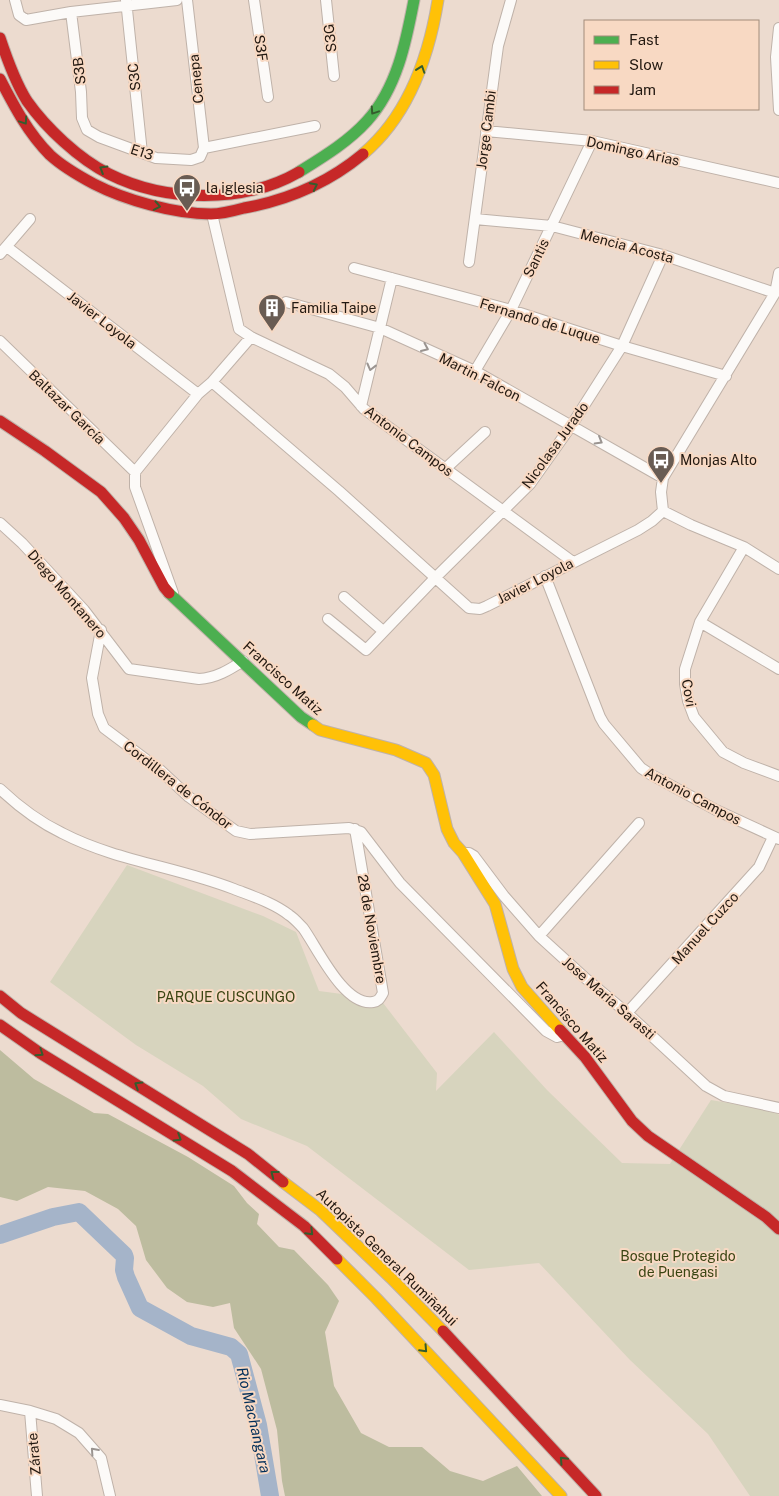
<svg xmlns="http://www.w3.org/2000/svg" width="779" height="1496" viewBox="0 0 779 1496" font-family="'Public Sans',sans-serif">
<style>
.green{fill:#d7d4be}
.forest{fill:#bdbc9f}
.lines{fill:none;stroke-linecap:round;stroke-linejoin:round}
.river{stroke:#a5b4c9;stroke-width:18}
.street-casing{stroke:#bfb2a9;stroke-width:12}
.fast-casing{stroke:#bfb2a9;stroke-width:13}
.slow-casing{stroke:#bfb2a9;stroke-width:13}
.jam-casing{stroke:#bfb2a9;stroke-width:13}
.street{stroke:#fcfaf8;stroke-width:10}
.fast{stroke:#4caf50;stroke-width:11}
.slow{stroke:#ffc107;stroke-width:11}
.jam{stroke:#c62828;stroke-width:11}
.oneway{stroke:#355c2d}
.oneway2{stroke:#9a9490}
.labels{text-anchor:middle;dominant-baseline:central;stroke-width:4;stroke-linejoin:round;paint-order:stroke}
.street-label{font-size:14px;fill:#221810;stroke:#f8d9c3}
.poi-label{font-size:14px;fill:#221810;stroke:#f8d9c3;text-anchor:start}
.park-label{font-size:14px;fill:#3a4513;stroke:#f8d9c3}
.water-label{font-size:15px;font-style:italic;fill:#002e59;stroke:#f8d9c3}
</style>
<rect width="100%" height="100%" fill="#ecdbcf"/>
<path class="green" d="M 127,865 L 263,916 L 296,932 L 319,991 L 380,999 L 437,1073 L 436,1091 L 494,1032 L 547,1090 L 622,1163 L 670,1164 L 711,1100 L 775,1111 L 779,1115 L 779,1496 L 750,1496 L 708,1434 L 630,1360 L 539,1263 L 469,1270 L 307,1146 L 241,1119 L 203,1086 L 136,1045 L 50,982 Z"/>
<path class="forest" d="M 0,1050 L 34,1079 L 94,1113 L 108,1114 L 188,1157 L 234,1186 L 247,1203 L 259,1214 L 257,1224 L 279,1247 L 294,1250 L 328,1285 L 339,1301 L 325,1332 L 334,1386 L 361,1433 L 389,1447 L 422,1447 L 450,1471 L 483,1481 L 517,1466 L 542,1496 L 285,1496 L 282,1481 L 277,1430 L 261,1369 L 234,1328 L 230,1303 L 213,1307 L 187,1302 L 167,1288 L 146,1260 L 136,1226 L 118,1209 L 85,1191 L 48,1187 L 17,1201 L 0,1197 Z"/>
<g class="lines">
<path class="river" d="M 0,1235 L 53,1217 L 79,1212 L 124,1255 L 125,1258 L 124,1270 L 126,1277 L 140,1308 L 191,1336 L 231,1347 L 239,1354 L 258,1425 L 270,1496"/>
<defs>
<path id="street" d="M 15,0 L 19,15 L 26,20 L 71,12 L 177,0
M 126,0 L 142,153
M 254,0 L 268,97
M 326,0 L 334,76
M 71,12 L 81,92 L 82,118 L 87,130 L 99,137 L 156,158 L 191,160 L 200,157 L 204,148 L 187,0
M 779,28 L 776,57 L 779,110
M 486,131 L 592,141 L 779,183
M 204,148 L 315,126
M 212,214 L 239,329 L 251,337 L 329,374 L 345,387 L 364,409 L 573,562
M 475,219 L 552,226 L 663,255 L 775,293
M 7,247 L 198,394
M 0,254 L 30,219
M 469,262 L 498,46 L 511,0
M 354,268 L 511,310 L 622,346 L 726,376
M 286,302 L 380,328 L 475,371 L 663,478
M 0,341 L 135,472
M 475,371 L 511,310 L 592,141
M 212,382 L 339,491 L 469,608 L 480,609 L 487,606 L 638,530 L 652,521 L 663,511
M 361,406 L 392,278
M 445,469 L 485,432
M 663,511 L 661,492 L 663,478 L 775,293 L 779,273
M 663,511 L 691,525 L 744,547 L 779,569
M 0,523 L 22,543 L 84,610 L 129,669 L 199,679 C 216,678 229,670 243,661
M 744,547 L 700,622 L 685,669 L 685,684 L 688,701 L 694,717 L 723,752 L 744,763 L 779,776
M 545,576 L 600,717 L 604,724 L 641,768 L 650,774 L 716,810 L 779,839
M 173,593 L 135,487 L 135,472 L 198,394 L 212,382 L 251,337
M 344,597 L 383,631
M 328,619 L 366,650 L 436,577 L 530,484 L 571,426 L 622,346 L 663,255
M 700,622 L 779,669
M 101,630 L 92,678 L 98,714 L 104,728 L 160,770 L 189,797 L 236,831 L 250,834 L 349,828 L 361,832 L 400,883 L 546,1031 L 557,1037 L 564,1035
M 0,789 C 18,806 39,822 62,833 C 116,861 178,867 234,889 C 252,896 274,903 289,915 C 294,918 299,924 303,928 C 317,947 344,1007 373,1002 C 379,1001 380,998 383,993 L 355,829
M 463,853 L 469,853 L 474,856 L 504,896 L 539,936 L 584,977 L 627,1013 L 706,1086 L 724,1096 L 779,1108
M 539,936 L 639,823
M 627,1013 L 759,867 L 773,837
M 0,1405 L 30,1411 L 56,1419 L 79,1433 L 101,1458 L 110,1496
M 30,1411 L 37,1496"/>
<path id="fast" d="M 299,172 C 323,157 348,142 367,121 C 397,88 406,42 414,0
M 169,593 L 301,717 L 313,725"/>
<path id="slow" d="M 363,154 C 408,116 429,56 438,0
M 313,725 L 320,730 L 396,750 L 426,763 L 434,775 L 447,829 L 454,843 L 463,853 L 495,904 L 513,969 L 522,987 L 560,1030
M 283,1182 L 320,1210 L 391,1278 L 443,1331
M 337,1259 L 376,1298 L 561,1496"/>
<path id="jam" d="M 0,38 C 7,59 15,82 27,101 C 46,128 79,159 109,174 C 165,202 244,204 299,172
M 0,79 C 14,106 28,133 50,155 C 62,166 79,176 94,184 C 125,200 175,214 211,214 C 222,214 233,211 244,208 C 289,200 328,183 363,154
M 0,421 L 45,451 L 101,492 L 124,518 L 139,540 L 164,587 L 169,593
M 0,996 L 21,1013 L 248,1154 L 283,1182
M 0,1025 L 40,1053 L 232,1171 L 304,1226 L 337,1259
M 560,1030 L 585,1057 L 632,1121 L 648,1136 L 766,1217 L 779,1229
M 443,1331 L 596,1496"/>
</defs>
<use href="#street" class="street-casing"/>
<use href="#fast" class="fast-casing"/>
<use href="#slow" class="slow-casing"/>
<use href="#jam" class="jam-casing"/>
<use href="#street" class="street"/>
<use href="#fast" class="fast"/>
<use href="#slow" class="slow"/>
<use href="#jam" class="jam"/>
</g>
<defs><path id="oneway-chevron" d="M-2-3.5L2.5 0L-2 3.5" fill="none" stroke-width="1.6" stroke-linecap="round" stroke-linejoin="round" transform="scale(1.25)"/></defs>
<g class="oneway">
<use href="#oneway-chevron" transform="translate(421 69) rotate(-71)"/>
<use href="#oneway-chevron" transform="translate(374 111) rotate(124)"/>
<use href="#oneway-chevron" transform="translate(24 121) rotate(56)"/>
<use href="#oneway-chevron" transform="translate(103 169) rotate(-149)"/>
<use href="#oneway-chevron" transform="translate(314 186) rotate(-27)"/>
<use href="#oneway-chevron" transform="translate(157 206) rotate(11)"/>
<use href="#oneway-chevron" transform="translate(40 1053) rotate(34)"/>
<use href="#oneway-chevron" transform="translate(138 1085) rotate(-148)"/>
<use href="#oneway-chevron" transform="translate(178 1138) rotate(32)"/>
<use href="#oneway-chevron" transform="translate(274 1174) rotate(-142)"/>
<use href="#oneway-chevron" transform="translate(310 1232) rotate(45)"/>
<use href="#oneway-chevron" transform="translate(424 1349) rotate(47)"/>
<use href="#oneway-chevron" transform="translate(563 1460) rotate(-133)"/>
</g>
<g class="oneway2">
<use href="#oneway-chevron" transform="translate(425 348) rotate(24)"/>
<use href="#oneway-chevron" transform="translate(371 367) rotate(104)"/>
<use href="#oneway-chevron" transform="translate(599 441) rotate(30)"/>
<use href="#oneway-chevron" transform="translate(94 1451) rotate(-132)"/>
</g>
<defs>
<symbol id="bus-pin" viewBox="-11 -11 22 30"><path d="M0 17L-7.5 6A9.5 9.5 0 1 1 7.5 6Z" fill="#695c53" stroke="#f8d9c3"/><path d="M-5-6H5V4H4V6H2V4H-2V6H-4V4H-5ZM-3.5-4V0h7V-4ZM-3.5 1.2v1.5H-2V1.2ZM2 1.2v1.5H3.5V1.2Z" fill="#fff"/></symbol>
<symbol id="building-pin" viewBox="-11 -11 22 30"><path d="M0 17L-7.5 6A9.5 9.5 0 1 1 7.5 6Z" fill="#695c53" stroke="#f8d9c3"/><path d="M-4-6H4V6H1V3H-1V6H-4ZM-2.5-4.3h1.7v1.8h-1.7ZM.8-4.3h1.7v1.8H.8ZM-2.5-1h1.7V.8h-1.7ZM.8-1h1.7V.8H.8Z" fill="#fff"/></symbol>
</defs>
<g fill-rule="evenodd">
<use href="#bus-pin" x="171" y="172" width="32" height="43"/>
<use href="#building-pin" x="256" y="292" width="32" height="43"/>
<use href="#bus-pin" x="645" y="444" width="32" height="43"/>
</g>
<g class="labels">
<g class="street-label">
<text transform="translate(330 38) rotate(-96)">S3G</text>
<text transform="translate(261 48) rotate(82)">S3F</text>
<text transform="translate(79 71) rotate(-97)">S3B</text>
<text transform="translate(134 77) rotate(-96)">S3C</text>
<text transform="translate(196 79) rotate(-96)">Cenepa</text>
<text transform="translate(486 130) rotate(-83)">Jorge Cambi</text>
<text transform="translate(633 151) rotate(12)">Domingo Arias</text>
<text transform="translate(142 152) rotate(18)">E13</text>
<text transform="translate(627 246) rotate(15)">Mencia Acosta</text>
<text transform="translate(536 258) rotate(-64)">Santis</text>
<text transform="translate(102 320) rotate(38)">Javier Loyola</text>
<text transform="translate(540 321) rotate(17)">Fernando de Luque</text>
<text transform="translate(480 377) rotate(27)">Martin Falcon</text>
<text transform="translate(67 407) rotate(44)">Baltazar García</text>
<text transform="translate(409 441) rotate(37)">Antonio Campos</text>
<text transform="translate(555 445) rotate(-54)">Nicolasa Jurado</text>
<text transform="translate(535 581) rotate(-27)">Javier Loyola</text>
<text transform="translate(67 594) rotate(49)">Diego Montanero</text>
<text transform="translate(283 678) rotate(42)">Francisco Matiz</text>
<text transform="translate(689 693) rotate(79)">Covi</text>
<text transform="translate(178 785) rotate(38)">Cordillera de Cóndor</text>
<text transform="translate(693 796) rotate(28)">Antonio Campos</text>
<text transform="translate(705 928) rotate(-48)">Manuel Cuzco</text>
<text transform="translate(372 929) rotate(80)">28 de Noviembre</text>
<text transform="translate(609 998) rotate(41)">Jose Maria Sarasti</text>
<text transform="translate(572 1022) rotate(49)">Francisco Matiz</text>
<text transform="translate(387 1257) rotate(44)">Autopista General Rumiñahui</text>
<text transform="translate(34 1454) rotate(-95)">Zárate</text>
</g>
<g class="poi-label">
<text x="206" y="188">la iglesia</text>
<text x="291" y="308">Familia Taipe</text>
<text x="680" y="460">Monjas Alto</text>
</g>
<g class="park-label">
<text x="226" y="997">PARQUE CUSCUNGO</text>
<text x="678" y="1256">Bosque Protegido<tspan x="678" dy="16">de Puengasi</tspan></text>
</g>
<g class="water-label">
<text transform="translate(254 1420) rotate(77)">Rio Machangara</text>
</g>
</g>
<rect x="584" y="20" width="175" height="90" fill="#f8d9c3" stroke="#a28c7b"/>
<rect x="594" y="36" width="25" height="8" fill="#4caf50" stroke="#a28c7b"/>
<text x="629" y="45" font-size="15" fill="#221810">Fast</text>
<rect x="594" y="61" width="25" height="8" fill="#ffc107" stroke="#a28c7b"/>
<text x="629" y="70" font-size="15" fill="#221810">Slow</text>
<rect x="594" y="86" width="25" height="8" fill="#c62828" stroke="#a28c7b"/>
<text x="629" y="95" font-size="15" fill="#221810">Jam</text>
</svg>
